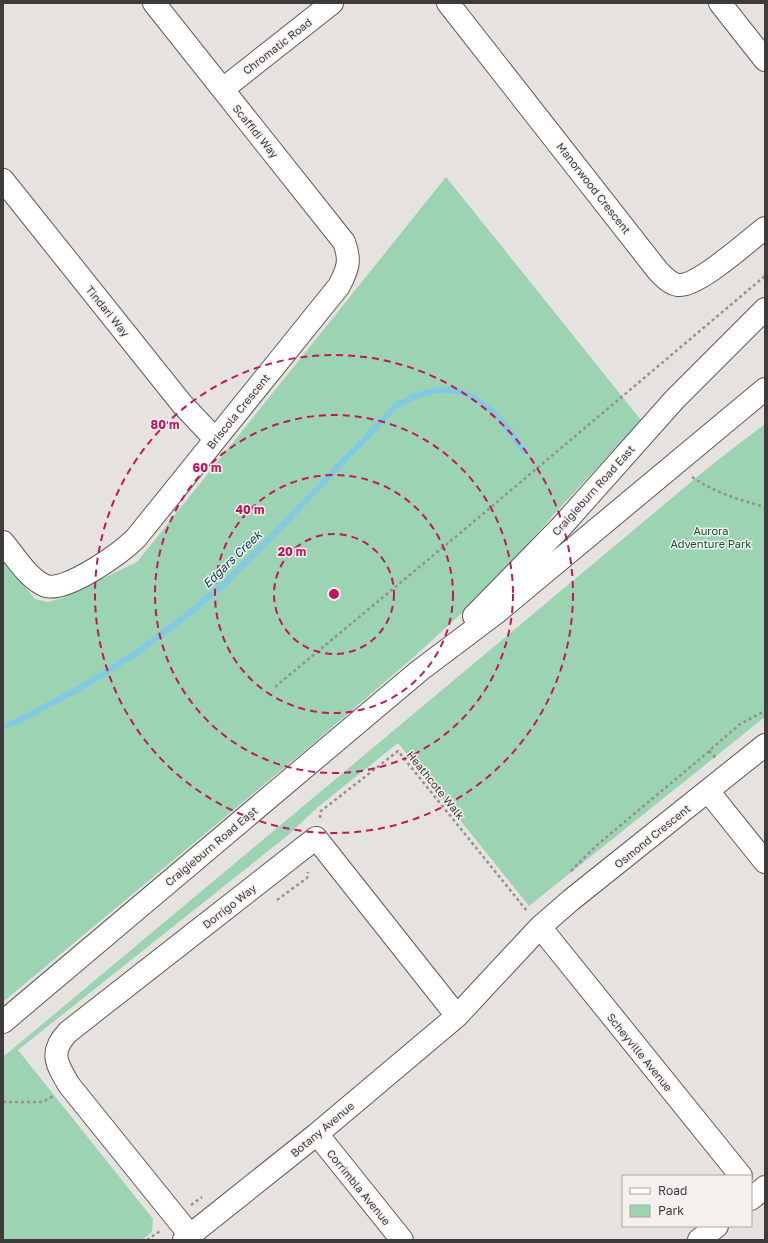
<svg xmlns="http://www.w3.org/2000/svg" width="768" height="1243" viewBox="0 0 768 1243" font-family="'Golos Text',sans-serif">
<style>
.green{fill:#9cd4b3}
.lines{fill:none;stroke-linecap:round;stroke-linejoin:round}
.stream{stroke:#82c9e1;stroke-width:6}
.street-casing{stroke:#5d5b59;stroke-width:24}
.secondary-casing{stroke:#5d5b59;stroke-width:24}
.path{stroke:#949190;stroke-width:2.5;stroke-dasharray:3 3;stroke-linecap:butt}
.street{stroke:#fff;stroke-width:22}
.secondary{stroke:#fff;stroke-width:22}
.ring{fill:none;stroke:#c2185b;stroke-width:2;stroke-dasharray:7 5}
.labels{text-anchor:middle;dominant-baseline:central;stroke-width:3;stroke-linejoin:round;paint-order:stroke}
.street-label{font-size:11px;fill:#3d3b3b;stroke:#f3f0ed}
.park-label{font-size:11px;fill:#0d5535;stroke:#f3f0ed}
.water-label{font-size:12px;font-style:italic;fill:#024556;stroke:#f3f0ed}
.centre{fill:#c2185b;stroke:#f3f0ed;stroke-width:2}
.ring-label{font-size:12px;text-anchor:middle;font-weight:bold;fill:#c2185b;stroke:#f3f0ed;stroke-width:3;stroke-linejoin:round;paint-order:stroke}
</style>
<rect width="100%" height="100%" fill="#e6e2e0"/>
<path class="green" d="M 446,177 L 641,420 L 556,512 L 510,564 L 464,611 L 416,655 L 315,742 L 3,1002 L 3,560 L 35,599 L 48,602 L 62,598 L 137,562 Z
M 765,424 L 765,717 L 529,906 L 398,743 L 318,807 L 287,836 L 18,1050 L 153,1219 L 152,1232 L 142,1240 L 3,1240 L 3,1057 L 691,482 L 719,459 Z"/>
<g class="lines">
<path class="stream" d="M 3,726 L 18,721 L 82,687 L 136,653 L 186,616 L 227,581 L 274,534 L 396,406 C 434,384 463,382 496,415 C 507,425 515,439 524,451"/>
<defs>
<path id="street" d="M 448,3 L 658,271 C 664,277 670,284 678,285 C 698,287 748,241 765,228
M 720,3 L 765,60
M 223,89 L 332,3
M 3,180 L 182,404 L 215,439
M 3,542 C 14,555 29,580 46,586 C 67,592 121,553 136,538 L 339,286 C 348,269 351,260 344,242 L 154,3
M 708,791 L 765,862
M 540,927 L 741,1176
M 317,1134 L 402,1240
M 751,1199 L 765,1187
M 190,1235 L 69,1085 C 56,1063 49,1052 68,1032 L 316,838 L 457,1016 L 540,927 L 571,900 L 765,745
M 184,1240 L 317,1134 L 457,1016
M 699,1240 L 717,1226"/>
<path id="secondary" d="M 474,616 L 561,527 L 675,399 L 765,309
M 3,1022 L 419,671 L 496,613 L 765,389"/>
</defs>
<use href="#street" class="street-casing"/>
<use href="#secondary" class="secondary-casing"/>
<path class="path" d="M 692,477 C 714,492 739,500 765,507
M 275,687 L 465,529 L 765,276
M 709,751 L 716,758
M 320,818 L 321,811 L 398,751 L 527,911
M 571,871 L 597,845 L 701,758 L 740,724 L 765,711
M 277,900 L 307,878 L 308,872
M 3,1102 L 43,1102 L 53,1096
M 191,1205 L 202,1197
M 147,1240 L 160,1231"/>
<use href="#street" class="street"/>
<use href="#secondary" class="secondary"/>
</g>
<g class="ring">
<circle cx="334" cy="594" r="60"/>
<circle cx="334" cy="594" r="119"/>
<circle cx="334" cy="594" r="179"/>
<circle cx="334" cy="594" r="239"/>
</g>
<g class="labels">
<g class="street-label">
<text transform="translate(277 46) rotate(-38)">Chromatic Road</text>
<text transform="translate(256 131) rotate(51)">Scaffidi Way</text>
<text transform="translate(594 188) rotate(52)">Manorwood Crescent</text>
<text transform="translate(108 311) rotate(51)">Tindari Way</text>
<text transform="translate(238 411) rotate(-51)">Briscola Crescent</text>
<text transform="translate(593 490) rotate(-48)">Craigieburn Road East</text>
<text transform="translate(436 785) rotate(51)">Heathcote Walk</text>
<text transform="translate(652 836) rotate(-39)">Osmond Crescent</text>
<text transform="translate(211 846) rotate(-40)">Craigieburn Road East</text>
<text transform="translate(229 906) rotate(-38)">Dorrigo Way</text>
<text transform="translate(640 1052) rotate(51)">Scheyville Avenue</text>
<text transform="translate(322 1129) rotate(-40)">Botany Avenue</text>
<text transform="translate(359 1187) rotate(51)">Corrimbla Avenue</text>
</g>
<g class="park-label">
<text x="711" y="530">Aurora<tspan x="711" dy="13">Adventure Park</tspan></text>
</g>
<g class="water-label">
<text transform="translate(232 559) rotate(-44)">Edgars Creek</text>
</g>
</g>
<circle cx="334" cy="594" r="6" class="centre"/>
<g class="ring-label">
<text x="165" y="429">80 m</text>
<text x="207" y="472">60 m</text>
<text x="250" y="514">40 m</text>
<text x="292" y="556">20 m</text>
</g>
<rect width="768" height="1243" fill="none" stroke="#3d3b3b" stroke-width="8"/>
<rect x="622" y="1175" width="130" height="52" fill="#f3f0ed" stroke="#aaa8a6"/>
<rect x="630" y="1188" width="20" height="6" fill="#ffffff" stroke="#aaa8a6"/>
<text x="658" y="1195" font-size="12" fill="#3d3b3b">Road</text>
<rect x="630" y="1205" width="20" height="12" fill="#9cd4b3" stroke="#aaa8a6"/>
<text x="658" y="1215" font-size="12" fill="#3d3b3b">Park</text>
</svg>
